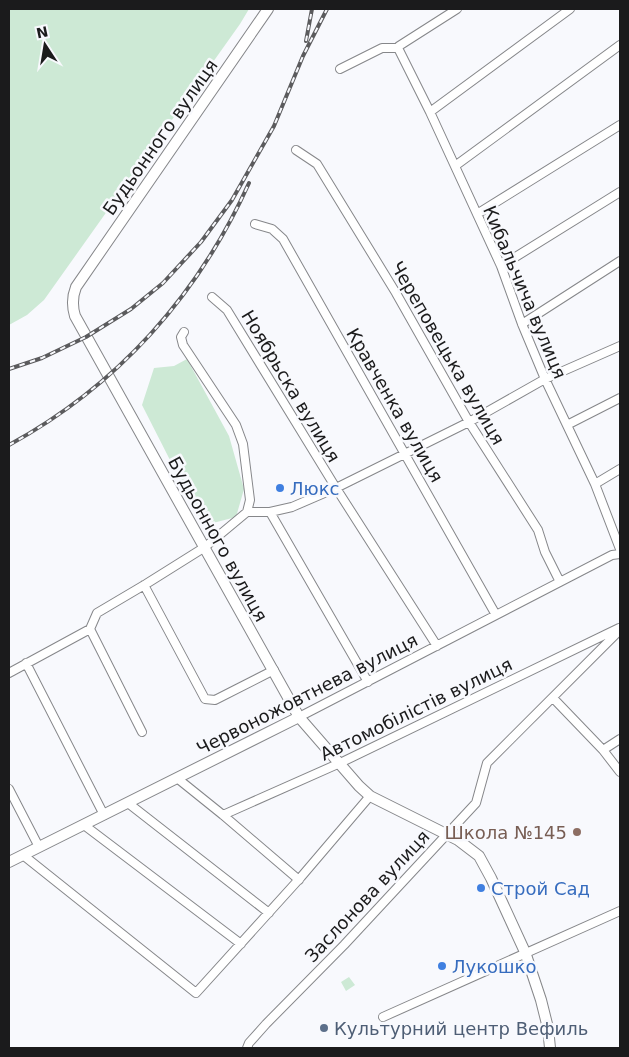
<svg xmlns="http://www.w3.org/2000/svg" width="629" height="1057" viewBox="0 0 629 1057" font-family="'DejaVu Sans',sans-serif">
<style>
.green{fill:#cde9d5}
.lines{fill:none;stroke-linecap:round;stroke-linejoin:round}
.minor-casing{stroke:#86878a;stroke-width:10}
.secondary-casing{stroke:#86878a;stroke-width:12}
.minor{stroke:#fff;stroke-width:8}
.secondary{stroke:#fff;stroke-width:10}
.rail-casing{stroke:#5b5b5d;stroke-width:4}
.rail{stroke:#f8f9fd;stroke-width:2;stroke-dasharray:5.5;stroke-linecap:butt}
.shop-dot{fill:#3f7fe0;stroke:#f8f9fd;stroke-width:2}
.education-dot{fill:#8d6e63;stroke:#f8f9fd;stroke-width:2}
.service-dot{fill:#5c6f8a;stroke:#f8f9fd;stroke-width:2}
.labels{text-anchor:middle;dominant-baseline:central;stroke-width:5;stroke-linejoin:round;paint-order:stroke}
.street-label{font-size:18px;fill:#1b1b1c;stroke:#f8f9fd}
.shop-label{font-size:18px;fill:#366cbe;stroke:#f8f9fd;text-anchor:start}
.education-label{font-size:18px;fill:#785e54;stroke:#f8f9fd;text-anchor:end}
.service-label{font-size:18px;fill:#4e5e75;stroke:#f8f9fd;text-anchor:start}
</style>
<rect width="100%" height="100%" fill="#f8f9fd"/>
<path class="green" d="M 9,9 L 249,9 L 240,24 L 44,300 L 27,315 L 9,325 Z
M 187,359 L 229,436 L 244,489 L 236,517 L 213,523 L 199,517 L 142,405 L 154,368 L 174,366 Z
M 349,977 L 355,985 L 346,991 L 341,982 Z"/>
<g class="lines">
<defs>
<path id="minor" d="M 398,48 L 430,112 L 501,266 L 522,324 L 545,379 L 595,484 L 620,549
M 340,69 L 382,48 L 398,48 L 399,46 L 457,9
M 430,112 L 570,9
M 296,150 L 317,164 L 396,293 L 469,422 L 538,530 L 545,552 L 560,582
M 455,166 L 620,45
M 477,214 L 620,125
M 255,224 L 272,229 L 283,239 L 496,615
M 501,266 L 620,192
M 212,297 L 227,310 L 336,488 L 437,646
M 522,324 L 620,261
M 184,332 L 181,337 L 183,345 L 236,425 L 243,444 L 250,500 L 247,512
M 567,425 L 620,398
M 595,484 L 620,469
M 270,512 L 368,682
M 144,585 L 205,699 L 215,700 L 274,670
M 90,629 L 142,732
M 26,663 L 104,815
M 9,673 L 90,629 L 97,613 L 146,584 L 205,547 L 247,512 L 270,512 L 292,507 L 336,488 L 469,422 L 545,379 L 620,346
M 553,698 L 603,750 L 620,772
M 299,717 L 612,555 L 620,554
M 603,750 L 620,739
M 177,778 L 223,815 L 299,880
M 9,789 L 39,847
M 128,803 L 269,913
M 223,815 L 340,763 L 619,628
M 84,825 L 241,944
M 23,855 L 196,993 L 301,877 L 370,796
M 383,1017 L 620,911
M 247,1048 L 249,1043 L 266,1024 L 344,945 L 476,803 L 487,763 L 620,630"/>
<path id="secondary" d="M 268,9 L 76,287 C 72,297 72,306 75,316 L 299,717 L 359,786 L 370,796 L 458,840 L 479,856 L 491,878 L 525,952 L 541,1000 L 548,1028 L 550,1048
M 9,862 L 299,717"/>
</defs>
<use href="#minor" class="minor-casing"/>
<use href="#secondary" class="secondary-casing"/>
<use href="#minor" class="minor"/>
<use href="#secondary" class="secondary"/>
<defs>
<path id="rail" d="M 306,41 L 312,9
M 9,369 L 42,358 L 86,337 L 131,309 L 163,283 L 201,242 L 232,200 L 274,126 L 303,56 L 327,9
M 9,445 C 117,386 198,296 249,183"/>
</defs>
<use href="#rail" class="rail-casing"/>
<use href="#rail" class="rail"/>
</g>
<g class="shop-dot">
<circle cx="280" cy="488" r="5"/>
<circle cx="481" cy="888" r="5"/>
<circle cx="442" cy="966" r="5"/>
</g>
<circle class="education-dot" cx="577" cy="832" r="5"/>
<circle class="service-dot" cx="324" cy="1028" r="5"/>
<g class="labels">
<g class="street-label">
<text transform="translate(160 137) rotate(-55)">Будьонного вулиця</text>
<text transform="translate(525 292) rotate(67)">Кибальчича вулиця</text>
<text transform="translate(448 353) rotate(60)">Череповецька вулиця</text>
<text transform="translate(291 386) rotate(59)">Ноябрьска вулиця</text>
<text transform="translate(395 405) rotate(60)">Кравченка вулиця</text>
<text transform="translate(218 539) rotate(61)">Будьонного вулиця</text>
<text transform="translate(307 694) rotate(-27)">Червоножовтнева вулиця</text>
<text transform="translate(416 709) rotate(-26)">Автомобілістів вулиця</text>
<text transform="translate(367 896) rotate(-47)">Заслонова вулиця</text>
</g>
<g class="shop-label">
<text x="290" y="488">Люкс</text>
<text x="491" y="888">Строй Сад</text>
<text x="452" y="966">Лукошко</text>
</g>
<g class="education-label">
<text x="567" y="832">Школа №145</text>
</g>
<g class="service-label">
<text x="334" y="1028">Культурний центр Вефиль</text>
</g>
</g>
<rect width="629" height="1057" fill="none" stroke="#1b1b1c" stroke-width="20"/>
<g transform="translate(45 45) rotate(348)" stroke="#f8f9fd" stroke-width="4" paint-order="stroke">
<path d="M0-4L9 19L0 12L-9 19Z" fill="#1b1b1c"/>
<text y="-8" font-size="14" font-weight="bold" text-anchor="middle" fill="#1b1b1c">N</text>
</g>
</svg>
